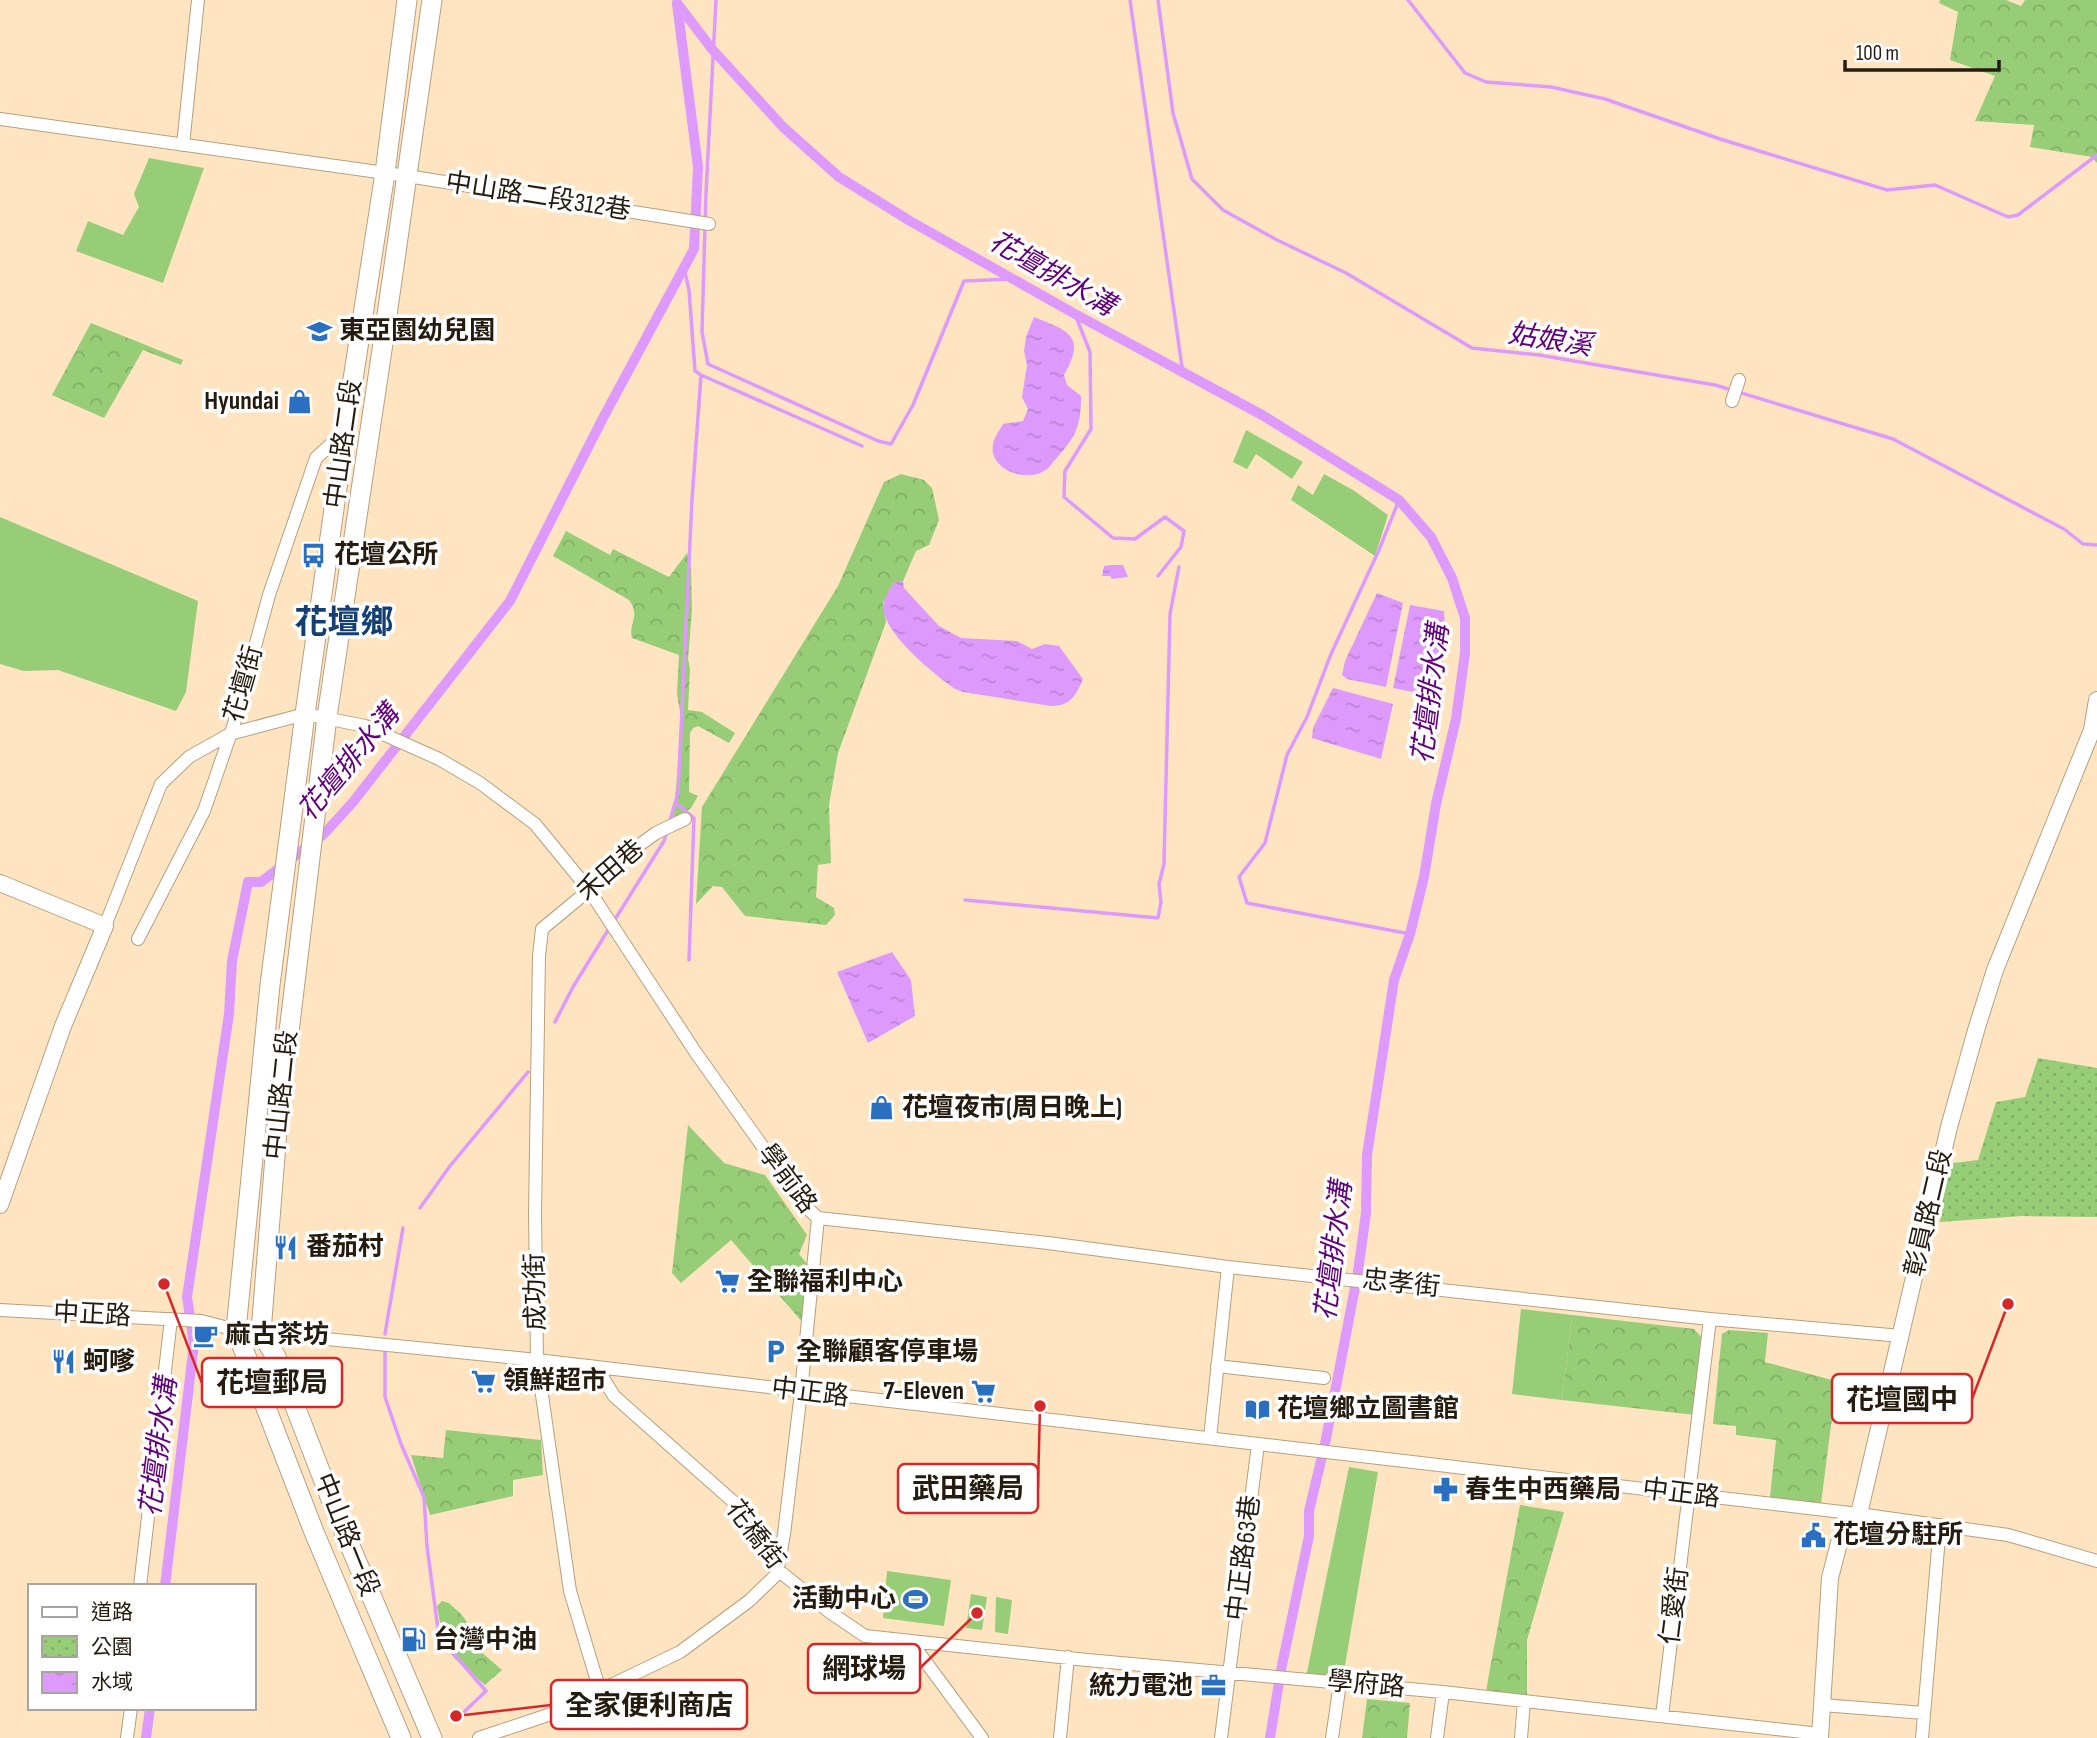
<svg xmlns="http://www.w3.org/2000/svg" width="2097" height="1738" viewBox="0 0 2097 1738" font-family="'Sofia Sans Condensed','Noto Sans TC',sans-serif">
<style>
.grass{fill:#97cd77}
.forest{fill:url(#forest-crowns)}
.park{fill:url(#park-dots)}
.water{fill:url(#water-ripples)}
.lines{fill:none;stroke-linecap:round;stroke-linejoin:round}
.stream{stroke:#dd99fb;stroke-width:3.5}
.canal{stroke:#dd99fb;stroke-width:10}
.street-casing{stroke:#b89f7e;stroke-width:14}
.secondary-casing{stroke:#b89f7e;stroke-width:18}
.primary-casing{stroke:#b89f7e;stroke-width:21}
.street{stroke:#fff;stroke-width:12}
.secondary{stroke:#fff;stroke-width:16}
.primary{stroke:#fff;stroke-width:19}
.labels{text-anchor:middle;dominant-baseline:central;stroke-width:7;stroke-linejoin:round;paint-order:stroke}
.street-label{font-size:26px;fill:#251c0f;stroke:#fff}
.poi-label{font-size:26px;font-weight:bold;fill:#251c0f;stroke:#fff;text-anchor:start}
.water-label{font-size:28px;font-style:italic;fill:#60007d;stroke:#fff}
.district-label{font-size:33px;font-weight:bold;fill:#133f72;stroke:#fff}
.leader{fill:none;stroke:#d62828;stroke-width:2.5}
.callout-dot{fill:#d62828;stroke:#fff;stroke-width:2.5}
.callout{fill:#fff;stroke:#d62828;stroke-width:2.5}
.callout-label{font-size:28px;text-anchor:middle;font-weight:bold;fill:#251c0f}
</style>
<defs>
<pattern id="forest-crowns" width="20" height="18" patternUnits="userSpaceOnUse" patternTransform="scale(1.75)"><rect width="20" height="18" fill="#97cd77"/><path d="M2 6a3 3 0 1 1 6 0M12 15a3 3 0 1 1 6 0" fill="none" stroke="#82af66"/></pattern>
<pattern id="park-dots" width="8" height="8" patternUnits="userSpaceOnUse" patternTransform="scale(1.75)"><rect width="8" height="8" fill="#97cd77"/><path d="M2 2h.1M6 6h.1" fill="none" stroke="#82af66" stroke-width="1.8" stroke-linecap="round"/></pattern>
<pattern id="water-ripples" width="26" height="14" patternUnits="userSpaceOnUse" patternTransform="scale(1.75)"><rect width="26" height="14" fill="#dd99fb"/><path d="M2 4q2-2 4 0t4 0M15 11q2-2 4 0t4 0" fill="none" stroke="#be83d6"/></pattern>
</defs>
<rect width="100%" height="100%" fill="#fee4c1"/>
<path class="grass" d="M 149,158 L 204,168 L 163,283 L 76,251 L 88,221 L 123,235 L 139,207 L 134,194 Z
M 1246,430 L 1303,462 L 1292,479 L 1256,454 L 1247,469 L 1233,462 Z
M 1324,474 L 1353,490 L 1388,515 L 1375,556 L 1291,500 L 1298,485 L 1313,495 Z
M 0,517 L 198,601 L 186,692 L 176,711 L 58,670 L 24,671 L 0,664 Z
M 1521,1309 L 1572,1315 L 1562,1400 L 1512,1394 Z
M 1349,1467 L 1378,1472 L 1343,1677 L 1306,1677 Z
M 887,1571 L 951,1580 L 944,1626 L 883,1618 Z
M 971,1594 L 987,1597 L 982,1630 L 966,1628 Z
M 996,1597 L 1012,1600 L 1008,1634 L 995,1632 Z"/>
<path class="forest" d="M 1940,0 L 2006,0 L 2021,6 L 2025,0 L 2097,0 L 2097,163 L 2092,157 L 2030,147 L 2034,125 L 1975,121 L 1995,76 L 1950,60 L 1958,12 L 1939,3 Z
M 91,323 L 183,360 L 181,365 L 143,350 L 104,418 L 52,395 Z
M 901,474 L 924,480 L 932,488 L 939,520 L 929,545 L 916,551 L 903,581 L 894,582 L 883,603 L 886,622 L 838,753 L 829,805 L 831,863 L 818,865 L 816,897 L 834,908 L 835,915 L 826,925 L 745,916 L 722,887 L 713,886 L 696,904 L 702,807 L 838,586 L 884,482 Z
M 566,531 L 610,555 L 613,549 L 669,577 L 687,553 L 691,566 L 692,610 L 688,659 L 690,669 L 688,710 L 702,712 L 735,733 L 729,743 L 698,726 L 693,728 L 690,733 L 689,792 L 698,796 L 691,808 L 673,821 L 682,723 L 677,694 L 679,655 L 632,638 C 628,623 641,616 629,600 L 553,556 Z
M 688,1125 L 724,1163 L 765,1175 L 807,1235 L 799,1254 L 810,1267 L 804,1324 L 731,1240 L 681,1283 L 672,1273 Z
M 1572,1315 L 1694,1329 L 1705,1341 L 1695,1415 L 1562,1400 Z
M 1729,1330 L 1768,1333 L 1765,1362 L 1843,1383 L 1831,1425 L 1821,1504 L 1770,1497 L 1776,1440 L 1736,1435 L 1736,1426 L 1713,1424 L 1722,1334 Z
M 446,1430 L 541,1440 L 543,1475 L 513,1480 L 513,1496 L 430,1515 L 411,1455 L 443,1458 Z
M 1520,1505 L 1564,1512 L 1527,1640 L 1527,1696 L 1486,1691 Z
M 442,1601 L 449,1603 L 461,1614 L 474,1631 L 479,1650 L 502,1670 L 485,1685 L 455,1659 L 444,1645 L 437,1606 Z
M 1367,1699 L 1410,1703 L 1407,1738 L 1362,1738 Z"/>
<path class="park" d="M 2038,1058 L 2097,1068 L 2097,1217 L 2022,1216 L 1940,1222 L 1945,1164 L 1978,1160 L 1996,1102 L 2025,1097 Z"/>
<path class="water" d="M 1034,317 C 1068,331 1087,335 1064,375 L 1067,385 L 1081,396 C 1081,427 1076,436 1056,459 C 1052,463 1049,469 1044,471 C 1026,483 988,469 993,444 C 994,437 1000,430 1003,424 L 1023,421 L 1028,409 L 1022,397 L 1027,365 L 1024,351 L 1026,337 Z
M 1112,565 L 1123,565 L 1128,577 L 1112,579 L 1110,576 L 1102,576 L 1104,566 Z
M 903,581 L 904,588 L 939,626 L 961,638 L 1017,641 L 1032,649 L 1045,644 L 1059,646 L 1083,679 C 1076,696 1070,706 1051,706 L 963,692 L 955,689 C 934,674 877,629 884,602 C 885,595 891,588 894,582 Z
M 1377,593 L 1403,603 L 1386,687 L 1347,679 L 1342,675 L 1345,661 Z
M 1410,605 L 1444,611 L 1446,648 L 1437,697 L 1393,688 Z
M 1333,688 L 1393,704 L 1381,759 L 1312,738 L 1313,728 Z
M 892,952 L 911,980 L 915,1016 L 868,1043 L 837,972 Z"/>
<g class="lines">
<path class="stream" d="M 716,0 L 706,193 L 702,332 L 708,364 L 878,441 L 891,444 L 913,405 L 964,281 L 1012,279
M 1130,0 L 1183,374
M 1158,0 L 1173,113 L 1192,179 L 1223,210 L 1277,240 L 1346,273 L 1472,348 L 1539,355 L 1715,385 L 1893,439 L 2064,529 L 2083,544 L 2097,545
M 1408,0 L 1465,73 L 1486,82 L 1551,87 L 1605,99 L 1720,139 L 1887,190 L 1935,185 L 2008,217 L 2018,215 L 2097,155
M 1075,314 L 1090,352 L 1091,429 L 1065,471 L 1064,497 L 1113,538 L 1135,539 L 1165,517 L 1184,531 L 1181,547 L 1158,576
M 701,375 L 862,446
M 1399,500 L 1379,550 L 1331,654 L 1307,717 L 1287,755 L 1265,843 L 1239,877 L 1247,903 L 1410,934
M 676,803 L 694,818 L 689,960
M 669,824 L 678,793 L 692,500 L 701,375 L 695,371 L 689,290 L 684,267
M 965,900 L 1158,918 L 1161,902 L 1159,884 L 1164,864 L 1170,614 L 1179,567
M 614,921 L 664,841 L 667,831
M 555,1022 L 573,987 L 610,927
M 420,1208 L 450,1166 L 528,1072
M 385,1334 L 403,1228
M 385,1352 L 385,1397 L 401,1444 L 424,1497 L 427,1546 L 439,1637 L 486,1691 L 464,1712"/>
<path class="canal" d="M 677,3 L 712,49 L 783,127 L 839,177 L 910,221 L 1075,314 L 1262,415 L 1399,500 L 1431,537 L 1452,578 L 1465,618 L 1465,653 L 1456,719 L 1436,804 L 1424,877 L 1410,934 L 1394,980 L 1367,1155 L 1366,1213 L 1358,1272 L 1325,1444 L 1309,1511 L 1309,1536 L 1281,1670 L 1270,1738
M 165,1586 L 194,1344 L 187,1297 L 229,1014 L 232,961 L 248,882 L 261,882 L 324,834 L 353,802 L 510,601 L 603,418 L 694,249 L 698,167 L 677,4
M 146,1738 L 150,1708"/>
<defs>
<path id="street" d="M 0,119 L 407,176 L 709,224
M 183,145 L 198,0
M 1732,401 L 1739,380
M 105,926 L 161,784 L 189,757 L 230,734 L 305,714 L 365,726 L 439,759 L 480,783 L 535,824 L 589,890 L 696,1053 L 805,1206 L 818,1218 L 801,1392 L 784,1534 L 777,1574 L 749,1601 L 680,1652 L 551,1714 L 479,1738
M 138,939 L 204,811 L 234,724 L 269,595 L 316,458 L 344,432
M 818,1218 L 1048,1243 L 1228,1267 L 1710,1319 L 1901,1336
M 0,1310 L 201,1321 L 236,1330 L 537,1360 L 1859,1514 L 2008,1535 L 2097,1561
M 1217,1366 L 1324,1378
M 596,1367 L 614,1396 L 737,1505 L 778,1570 L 831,1613 L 865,1636 L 1087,1660 L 1443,1692 L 1820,1734
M 1210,1438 L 1228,1267
M 140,1586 L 171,1319
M 911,1642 L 982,1738
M 600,1691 L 570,1591 L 537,1360 L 535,1214 L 539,956 L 542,929 L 589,890 L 613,864 L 656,833 L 685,819
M 1822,1705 L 1924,1713
M 1662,1716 L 1710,1319
M 127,1738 L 131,1708
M 1060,1738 L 1068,1657
M 1221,1738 L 1258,1444
M 1332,1738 L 1340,1683
M 1437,1738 L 1443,1692
M 1521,1738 L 1524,1701
M 1922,1738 L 1940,1525"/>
<path id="secondary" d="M 0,883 L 105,926 L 63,1026 L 0,1205
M 1820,1738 L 1830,1578 L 1839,1543 L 1859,1514 L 1949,1127 L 1977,1027 L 1995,970 L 2092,730 L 2097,700"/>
<path id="primary" d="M 401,1738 L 314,1532 L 236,1330 L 270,985 L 305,714 L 345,431 L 385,173 L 407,0
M 432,1738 L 339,1520 L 276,1357 L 261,1332 L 277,1131 L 327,717 L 382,350 L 432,0"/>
</defs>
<use href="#street" class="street-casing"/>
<use href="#secondary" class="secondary-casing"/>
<use href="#primary" class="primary-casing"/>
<use href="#street" class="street"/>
<use href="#secondary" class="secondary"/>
<use href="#primary" class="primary"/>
</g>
<defs>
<symbol id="school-bare" viewBox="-9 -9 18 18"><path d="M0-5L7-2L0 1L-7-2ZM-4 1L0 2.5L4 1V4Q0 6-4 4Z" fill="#2a6fc0" stroke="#fff" stroke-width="2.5" paint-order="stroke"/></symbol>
<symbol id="shop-bare" viewBox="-9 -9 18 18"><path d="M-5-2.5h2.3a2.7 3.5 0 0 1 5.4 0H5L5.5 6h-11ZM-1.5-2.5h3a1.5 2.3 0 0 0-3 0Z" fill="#2a6fc0" stroke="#fff" stroke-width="2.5" paint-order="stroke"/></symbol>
<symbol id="bus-bare" viewBox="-9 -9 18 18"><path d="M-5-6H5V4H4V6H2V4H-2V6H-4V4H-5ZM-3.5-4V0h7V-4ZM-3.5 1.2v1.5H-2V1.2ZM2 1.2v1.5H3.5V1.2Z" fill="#2a6fc0" stroke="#fff" stroke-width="2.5" paint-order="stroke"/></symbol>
<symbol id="restaurant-bare" viewBox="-9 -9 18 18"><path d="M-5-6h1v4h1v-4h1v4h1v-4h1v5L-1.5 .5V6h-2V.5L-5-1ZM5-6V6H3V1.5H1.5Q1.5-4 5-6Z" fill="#2a6fc0" stroke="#fff" stroke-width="2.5" paint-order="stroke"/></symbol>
<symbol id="supermarket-bare" viewBox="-9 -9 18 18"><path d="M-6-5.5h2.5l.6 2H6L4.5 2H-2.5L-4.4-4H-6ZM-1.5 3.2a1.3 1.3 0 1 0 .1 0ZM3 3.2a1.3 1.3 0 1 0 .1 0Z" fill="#2a6fc0" stroke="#fff" stroke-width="2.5" paint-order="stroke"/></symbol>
<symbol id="cafe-bare" viewBox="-9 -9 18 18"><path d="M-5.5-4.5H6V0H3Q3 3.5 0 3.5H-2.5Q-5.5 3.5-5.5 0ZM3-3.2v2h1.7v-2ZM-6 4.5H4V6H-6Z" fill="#2a6fc0" stroke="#fff" stroke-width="2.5" paint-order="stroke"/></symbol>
<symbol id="parking-bare" viewBox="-9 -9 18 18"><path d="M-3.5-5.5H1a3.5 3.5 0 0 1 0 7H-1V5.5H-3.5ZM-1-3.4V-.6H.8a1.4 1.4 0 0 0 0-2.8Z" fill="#2a6fc0" stroke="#fff" stroke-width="2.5" paint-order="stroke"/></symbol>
<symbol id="library-bare" viewBox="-9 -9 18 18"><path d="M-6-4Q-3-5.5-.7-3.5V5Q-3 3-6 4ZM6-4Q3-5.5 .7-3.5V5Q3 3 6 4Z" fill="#2a6fc0" stroke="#fff" stroke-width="2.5" paint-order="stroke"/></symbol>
<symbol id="pharmacy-bare" viewBox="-9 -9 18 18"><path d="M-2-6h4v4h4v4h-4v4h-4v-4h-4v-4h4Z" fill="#2a6fc0" stroke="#fff" stroke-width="2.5" paint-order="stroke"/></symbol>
<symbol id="civic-bare" viewBox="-9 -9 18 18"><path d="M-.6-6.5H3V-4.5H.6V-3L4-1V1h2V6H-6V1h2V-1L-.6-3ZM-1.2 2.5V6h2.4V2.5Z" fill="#2a6fc0" stroke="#fff" stroke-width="2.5" paint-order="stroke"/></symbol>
<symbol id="stadium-bare" viewBox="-9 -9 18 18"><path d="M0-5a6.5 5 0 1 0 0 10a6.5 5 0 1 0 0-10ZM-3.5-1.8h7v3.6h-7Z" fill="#2a6fc0" stroke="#fff" stroke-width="2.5" paint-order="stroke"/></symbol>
<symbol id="fuel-bare" viewBox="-9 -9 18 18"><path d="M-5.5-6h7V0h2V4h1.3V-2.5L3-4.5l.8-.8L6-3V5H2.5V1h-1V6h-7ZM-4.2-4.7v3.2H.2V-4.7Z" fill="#2a6fc0" stroke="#fff" stroke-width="2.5" paint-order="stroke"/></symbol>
<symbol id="office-bare" viewBox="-9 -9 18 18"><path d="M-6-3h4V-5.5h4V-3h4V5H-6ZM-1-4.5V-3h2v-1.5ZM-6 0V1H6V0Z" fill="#2a6fc0" stroke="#fff" stroke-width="2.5" paint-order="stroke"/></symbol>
</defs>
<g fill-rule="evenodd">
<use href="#school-bare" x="302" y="314" width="35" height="35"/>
<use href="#shop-bare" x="282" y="384" width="35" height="35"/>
<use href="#bus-bare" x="296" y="538" width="35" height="35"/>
<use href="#shop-bare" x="864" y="1090" width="35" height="35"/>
<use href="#restaurant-bare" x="268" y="1230" width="35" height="35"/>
<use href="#supermarket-bare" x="710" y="1264" width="35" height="35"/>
<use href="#cafe-bare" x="188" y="1318" width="35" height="35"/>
<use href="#parking-bare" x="758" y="1334" width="35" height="35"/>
<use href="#restaurant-bare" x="46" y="1344" width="35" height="35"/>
<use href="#supermarket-bare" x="466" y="1364" width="35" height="35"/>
<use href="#supermarket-bare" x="966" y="1374" width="35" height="35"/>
<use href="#library-bare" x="1240" y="1392" width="35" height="35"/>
<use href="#pharmacy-bare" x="1428" y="1472" width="35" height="35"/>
<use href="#civic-bare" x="1796" y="1518" width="35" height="35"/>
<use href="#stadium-bare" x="898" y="1582" width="35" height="35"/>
<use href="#fuel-bare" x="396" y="1622" width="35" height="35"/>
<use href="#office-bare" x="1196" y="1668" width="35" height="35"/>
</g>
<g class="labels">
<g class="street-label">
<text transform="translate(538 197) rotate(9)">中山路二段312巷</text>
<text transform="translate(344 444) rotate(-82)">中山路二段</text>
<text transform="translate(244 684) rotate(-74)">花壇街</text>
<text transform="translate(611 871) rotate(-41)">禾田巷</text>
<text transform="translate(282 1095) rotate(-84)">中山路二段</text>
<text transform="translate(787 1179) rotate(53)">學前路</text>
<text transform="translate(1929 1213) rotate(-77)">彰員路二段</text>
<text transform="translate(1401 1284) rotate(6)">忠孝街</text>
<text transform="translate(536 1292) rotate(-91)">成功街</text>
<text transform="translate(92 1315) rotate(3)">中正路</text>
<text transform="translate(810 1393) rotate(7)">中正路</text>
<text transform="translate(1681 1494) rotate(7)">中正路</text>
<text transform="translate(346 1535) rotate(68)">中山路一段</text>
<text transform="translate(755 1535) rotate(53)">花橋街</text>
<text transform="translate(1244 1558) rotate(-83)">中正路63巷</text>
<text transform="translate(1675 1606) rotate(-83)">仁愛街</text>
<text transform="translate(1366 1685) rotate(5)">學府路</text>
</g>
<g class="poi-label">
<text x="339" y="331">東亞園幼兒園</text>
<text x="279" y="401" text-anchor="end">Hyundai</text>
<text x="334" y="555">花壇公所</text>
<text x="902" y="1108">花壇夜市(周日晚上)</text>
<text x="306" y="1247">番茄村</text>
<text x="747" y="1282">全聯福利中心</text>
<text x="225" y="1335">麻古茶坊</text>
<text x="796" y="1352">全聯顧客停車場</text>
<text x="83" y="1362">蚵嗲</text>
<text x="503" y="1381">領鮮超市</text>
<text x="964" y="1391" text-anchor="end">7-Eleven</text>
<text x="1277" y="1409">花壇鄉立圖書館</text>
<text x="1465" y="1490">春生中西藥局</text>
<text x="1833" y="1535">花壇分駐所</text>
<text x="896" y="1599" text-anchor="end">活動中心</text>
<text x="433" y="1640">台灣中油</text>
<text x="1193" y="1686" text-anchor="end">統力電池</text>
</g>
<g class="water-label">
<text transform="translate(1052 274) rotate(30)">花壇排水溝</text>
<text transform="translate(1550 340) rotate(9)">姑娘溪</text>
<text transform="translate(1431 694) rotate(-83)">花壇排水溝</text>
<text transform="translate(349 763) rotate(-50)">花壇排水溝</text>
<text transform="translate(1334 1251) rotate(-83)">花壇排水溝</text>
<text transform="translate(159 1447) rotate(-83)">花壇排水溝</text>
</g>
<g class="district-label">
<text x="344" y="623">花壇鄉</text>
</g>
</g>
<path class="leader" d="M164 1284L202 1383M2008 1304L1972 1399M1040 1406L1038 1488M977 1613L920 1668M456 1716L551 1705"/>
<g class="callout-dot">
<circle cx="164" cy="1284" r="7"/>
<circle cx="2008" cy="1304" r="7"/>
<circle cx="1040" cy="1406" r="7"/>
<circle cx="977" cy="1613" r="7"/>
<circle cx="456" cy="1716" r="7"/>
</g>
<g class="callout">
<rect x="202" y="1358" width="140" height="49" rx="7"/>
<rect x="1832" y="1374" width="140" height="49" rx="7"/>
<rect x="898" y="1464" width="140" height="49" rx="7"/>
<rect x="808" y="1644" width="112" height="49" rx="7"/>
<rect x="551" y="1680" width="196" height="49" rx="7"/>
</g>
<g class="callout-label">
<text x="272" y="1392">花壇郵局</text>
<text x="1902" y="1409">花壇國中</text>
<text x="968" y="1498">武田藥局</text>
<text x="864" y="1678">網球場</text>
<text x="649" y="1715">全家便利商店</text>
</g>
<rect x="28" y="1584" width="228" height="126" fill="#ffffff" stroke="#a8a49f" stroke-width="2"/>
<rect x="42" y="1607" width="35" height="10" fill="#ffffff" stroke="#a8a49f" stroke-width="2"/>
<text x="91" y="1619" font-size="21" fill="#251c0f">道路</text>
<rect x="42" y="1636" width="35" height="21" fill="url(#park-dots)" stroke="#a8a49f" stroke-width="2"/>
<text x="91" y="1654" font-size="21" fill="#251c0f">公園</text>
<rect x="42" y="1672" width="35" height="21" fill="url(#water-ripples)" stroke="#a8a49f" stroke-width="2"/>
<text x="91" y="1689" font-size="21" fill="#251c0f">水域</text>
<path d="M1845 60v10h154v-10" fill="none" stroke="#251c0f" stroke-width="3.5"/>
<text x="1856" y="60" font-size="21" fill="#251c0f" stroke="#ffffff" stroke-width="5" paint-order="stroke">100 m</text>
</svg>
